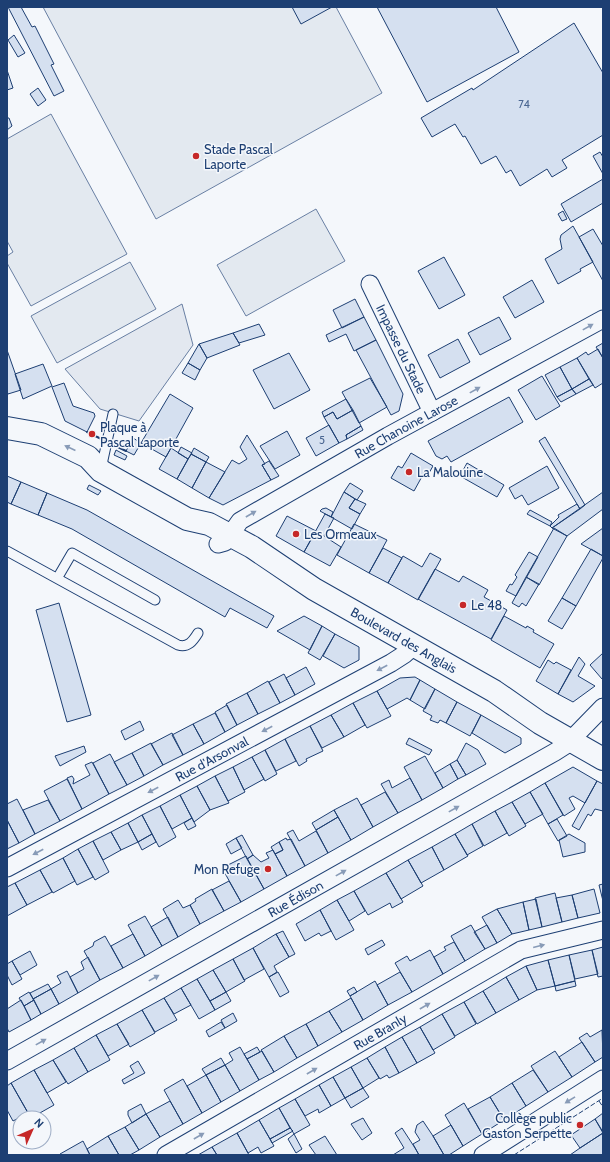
<svg xmlns="http://www.w3.org/2000/svg" width="610" height="1162" viewBox="0 0 610 1162" font-family="Cabin,sans-serif">
<style>
.green{fill:#e3e9f0;stroke:#687fa3}
.parking{fill:#e3e8f0;stroke:#687fa3}
.building{fill:#d5e0f0;stroke:#1d3f73}
.lines{fill:none;stroke-linecap:round;stroke-linejoin:round}
.service-casing{stroke:#1d3f73;stroke-width:11}
.minor-casing{stroke:#1d3f73;stroke-width:19}
.primary-casing{stroke:#1d3f73;stroke-width:24}
.service{stroke:#f4f7fb;stroke-width:9}
.minor{stroke:#f4f7fb;stroke-width:17}
.primary{stroke:#f4f7fb;stroke-width:22}
.fence{stroke:#1d3f73;stroke-width:1;stroke-dasharray:5 2;stroke-linecap:butt}
.wall{stroke:#1d3f73;stroke-width:2}
.oneway{fill:#889bb7}
.poi-dot{fill:#c62828;stroke:#f4f7fb;stroke-width:1.5}
.labels{text-anchor:middle;dominant-baseline:central;stroke-width:3;stroke-linejoin:round;paint-order:stroke}
.number-label{font-size:11px;fill:#4b6792}
.poi-label{font-size:13px;fill:#1d3f73;stroke:#f4f7fb;text-anchor:start}
.street-label{font-size:13px;fill:#1d3f73;stroke:#f4f7fb}
</style>
<rect width="100%" height="100%" fill="#f4f7fb"/>
<path class="green" d="M 43,7 L 336,7 L 382,93 L 156,219 Z
M 51,114 L 127,254 L 31,306 L 7,263 L 7,256 L 13,252 L 7,241 L 7,139 Z
M 316,209 L 345,261 L 246,316 L 217,265 Z
M 130,262 L 156,309 L 57,363 L 31,316 Z"/>
<path class="parking" d="M 182,304 L 193,345 L 139,421 L 100,409 L 65,369 Z"/>
<path class="building" d="M 8,7 L 21,7 L 32,27 L 35,26 L 54,64 L 51,65 L 64,91 L 54,96 Z
M 292,7 L 332,7 L 301,24 Z
M 377,7 L 496,7 L 519,52 L 427,102 Z
M 574,23 L 603,73 L 603,135 L 562,160 L 567,168 L 552,177 L 547,169 L 520,186 L 511,170 L 506,173 L 496,156 L 481,164 L 465,136 L 463,137 L 455,124 L 432,137 L 421,118 L 472,88 L 473,90 Z
M 14,35 L 25,53 L 18,57 L 8,40 Z
M 7,70 L 13,88 L 7,90 Z
M 38,88 L 46,100 L 38,106 L 30,94 Z
M 7,118 L 9,118 L 12,126 L 7,130 Z
M 600,152 L 603,157 L 603,174 L 593,156 Z
M 603,179 L 603,203 L 571,222 L 561,204 Z
M 563,211 L 567,219 L 562,221 L 558,214 Z
M 573,226 L 593,262 L 580,269 L 581,271 L 558,284 L 545,259 L 562,249 L 560,239 L 561,235 Z
M 593,229 L 603,246 L 603,281 L 579,237 Z
M 444,257 L 465,295 L 439,309 L 418,271 Z
M 532,280 L 544,302 L 515,318 L 503,297 Z
M 355,299 L 364,317 L 342,328 L 333,310 Z
M 364,317 L 376,340 L 354,351 L 346,334 L 329,342 L 326,335 Z
M 499,317 L 511,339 L 480,355 L 468,333 Z
M 259,324 L 265,335 L 239,343 L 233,333 Z
M 233,333 L 240,345 L 207,358 L 199,344 Z
M 458,339 L 470,362 L 440,378 L 428,355 Z
M 376,340 L 403,394 L 399,411 L 391,415 L 356,350 Z
M 603,343 L 603,358 L 596,347 Z
M 199,344 L 207,358 L 200,370 L 188,363 Z
M 598,349 L 603,358 L 603,383 L 595,388 L 577,358 L 586,352 L 588,355 Z
M 7,350 L 21,390 L 8,394 L 7,391 Z
M 289,353 L 310,390 L 274,409 L 253,370 Z
M 577,358 L 589,379 L 572,389 L 560,367 Z
M 188,363 L 200,370 L 195,380 L 182,373 Z
M 43,364 L 52,386 L 23,399 L 15,374 Z
M 560,367 L 572,389 L 557,397 L 545,375 Z
M 542,376 L 560,406 L 536,420 L 518,390 Z
M 370,378 L 387,407 L 359,423 L 342,392 Z
M 589,379 L 593,385 L 576,394 L 572,389 Z
M 64,383 L 73,406 L 94,413 L 95,416 L 87,432 L 65,421 L 52,387 Z
M 572,389 L 576,394 L 561,402 L 557,397 Z
M 170,394 L 193,408 L 166,457 L 141,443 Z
M 509,397 L 523,422 L 451,462 L 447,456 L 442,459 L 436,456 L 428,441 Z
M 346,399 L 353,410 L 337,419 L 333,412 L 324,417 L 322,412 Z
M 353,410 L 361,426 L 346,435 L 347,439 L 339,443 L 324,417 L 333,412 L 337,419 Z
M 329,425 L 339,443 L 316,456 L 306,438 Z
M 361,426 L 363,430 L 347,439 L 346,435 Z
M 287,431 L 300,455 L 275,469 L 260,446 Z
M 247,435 L 265,464 L 262,465 L 271,480 L 223,505 L 209,498 L 232,460 L 239,464 L 247,459 L 240,447 Z
M 545,437 L 585,505 L 580,509 L 539,441 Z
M 133,438 L 141,443 L 134,455 L 126,451 Z
M 181,447 L 192,453 L 188,459 L 178,453 Z
M 171,448 L 188,459 L 177,479 L 159,469 Z
M 194,448 L 209,457 L 206,462 L 191,454 Z
M 116,450 L 127,456 L 125,460 L 114,455 Z
M 411,453 L 433,466 L 429,473 L 425,471 L 414,491 L 391,478 L 398,466 L 402,468 Z
M 191,454 L 206,462 L 192,488 L 177,479 Z
M 269,461 L 279,476 L 271,480 L 262,465 Z
M 206,462 L 225,472 L 209,498 L 192,488 Z
M 467,463 L 504,485 L 497,497 L 460,476 Z
M 547,466 L 559,488 L 528,505 L 522,495 L 515,499 L 509,488 Z
M 7,476 L 21,482 L 11,504 L 7,502 Z
M 21,482 L 47,493 L 38,515 L 11,504 Z
M 350,483 L 363,491 L 357,500 L 344,492 Z
M 89,485 L 101,491 L 98,495 L 87,489 Z
M 344,492 L 355,499 L 349,508 L 360,514 L 352,529 L 331,517 Z
M 603,492 L 603,509 L 567,536 L 552,528 Z
M 47,493 L 87,510 L 274,616 L 267,628 L 230,608 L 225,617 L 72,529 L 38,515 Z
M 355,499 L 366,504 L 360,514 L 349,508 Z
M 577,504 L 580,509 L 552,528 L 550,526 L 559,517 L 558,515 Z
M 326,508 L 333,512 L 331,517 L 320,511 L 322,509 Z
M 530,510 L 552,522 L 550,526 L 527,514 Z
M 325,514 L 334,518 L 324,536 L 341,547 L 330,566 L 304,552 Z
M 287,516 L 316,531 L 304,552 L 276,536 Z
M 354,524 L 387,540 L 369,573 L 337,555 Z
M 554,528 L 567,536 L 539,585 L 526,577 Z
M 603,528 L 603,556 L 581,544 Z
M 383,548 L 402,558 L 388,583 L 369,573 Z
M 591,549 L 603,556 L 603,558 L 576,606 L 562,598 Z
M 529,552 L 538,557 L 516,596 L 506,591 L 510,584 L 512,585 L 517,577 L 515,575 Z
M 430,553 L 441,559 L 418,600 L 388,583 L 403,556 L 422,567 Z
M 435,569 L 459,582 L 463,576 L 488,590 L 484,597 L 507,610 L 491,639 L 418,599 Z
M 526,577 L 539,584 L 526,606 L 522,603 L 519,607 L 512,603 Z
M 562,598 L 576,606 L 562,629 L 548,621 Z
M 59,603 L 91,715 L 67,722 L 36,610 Z
M 304,616 L 322,626 L 310,650 L 277,631 Z
M 504,616 L 526,628 L 527,626 L 534,630 L 533,632 L 554,644 L 540,668 L 491,640 Z
M 322,626 L 335,634 L 320,660 L 308,653 Z
M 335,634 L 359,647 L 359,660 L 344,668 L 323,656 Z
M 603,653 L 603,679 L 602,679 L 590,665 Z
M 579,657 L 585,664 L 578,676 L 595,686 L 573,702 L 558,694 Z
M 548,660 L 554,664 L 556,662 L 571,670 L 558,694 L 536,681 Z
M 306,667 L 315,684 L 295,695 L 286,678 Z
M 284,674 L 295,695 L 280,703 L 269,682 Z
M 415,677 L 420,680 L 410,700 L 407,698 L 387,709 L 377,691 L 400,678 Z
M 420,680 L 435,689 L 425,709 L 410,700 Z
M 268,681 L 280,703 L 258,714 L 247,693 Z
M 435,689 L 457,702 L 446,723 L 440,720 L 438,723 L 430,720 L 432,716 L 423,711 Z
M 377,691 L 391,716 L 367,728 L 353,703 Z
M 247,693 L 258,714 L 237,725 L 226,704 Z
M 457,702 L 481,715 L 470,736 L 446,723 Z
M 353,703 L 365,725 L 344,737 L 331,715 Z
M 227,705 L 237,725 L 225,732 L 215,712 Z
M 215,713 L 225,732 L 204,744 L 193,724 Z
M 331,715 L 344,737 L 322,748 L 310,726 Z
M 481,715 L 521,738 L 521,744 L 505,753 L 472,733 Z
M 140,721 L 144,730 L 125,740 L 121,731 Z
M 193,724 L 204,744 L 183,755 L 172,735 Z
M 310,726 L 323,751 L 306,759 L 307,761 L 299,766 L 285,739 Z
M 172,733 L 183,755 L 163,765 L 151,744 Z
M 409,738 L 432,750 L 429,755 L 406,744 Z
M 285,739 L 296,761 L 276,771 L 265,750 Z
M 151,743 L 163,765 L 144,776 L 132,753 Z
M 466,743 L 478,750 L 486,764 L 466,775 L 457,760 Z
M 84,746 L 86,752 L 60,766 L 55,756 Z
M 265,750 L 277,774 L 265,781 L 252,757 Z
M 132,753 L 144,776 L 127,785 L 114,762 Z
M 110,754 L 127,785 L 109,794 L 93,763 Z
M 425,756 L 443,788 L 422,800 L 404,767 Z
M 252,757 L 264,779 L 244,790 L 233,767 Z
M 457,760 L 466,775 L 458,779 L 450,764 Z
M 92,762 L 109,794 L 82,809 L 67,778 L 72,776 L 74,779 L 73,784 L 90,775 L 85,765 Z
M 450,764 L 458,779 L 443,788 L 435,773 Z
M 233,767 L 245,792 L 228,801 L 215,776 Z
M 573,767 L 597,781 L 585,803 L 573,796 L 569,798 L 575,809 L 564,816 L 545,783 Z
M 215,776 L 229,803 L 210,810 L 197,786 Z
M 410,778 L 422,800 L 398,813 L 381,784 L 389,780 L 392,788 Z
M 67,779 L 82,809 L 60,821 L 44,791 Z
M 597,781 L 603,784 L 603,811 L 595,809 L 591,816 L 588,814 L 579,830 L 572,826 Z
M 545,783 L 563,815 L 548,824 L 530,792 Z
M 197,786 L 210,810 L 194,822 L 180,795 Z
M 385,792 L 398,813 L 373,827 L 361,805 Z
M 530,792 L 543,814 L 525,824 L 512,802 Z
M 180,795 L 192,818 L 172,829 L 160,806 Z
M 357,798 L 373,827 L 351,840 L 334,810 Z
M 17,799 L 35,834 L 19,843 L 7,820 L 7,804 Z
M 48,800 L 60,821 L 35,834 L 23,810 Z
M 512,802 L 526,826 L 509,836 L 495,811 Z
M 160,806 L 176,837 L 159,847 L 142,815 Z
M 334,810 L 338,817 L 316,830 L 312,823 Z
M 495,811 L 507,833 L 484,846 L 472,824 Z
M 142,815 L 152,834 L 138,842 L 128,823 Z
M 338,817 L 351,840 L 328,853 L 316,830 Z
M 192,818 L 196,826 L 188,830 L 184,823 Z
M 557,819 L 567,836 L 558,841 L 548,824 Z
M 7,820 L 19,843 L 7,849 Z
M 128,823 L 138,842 L 121,850 L 111,832 Z
M 472,824 L 483,846 L 467,855 L 455,834 Z
M 293,830 L 299,841 L 316,831 L 328,853 L 305,866 L 287,833 Z
M 111,832 L 121,850 L 103,860 L 93,841 Z
M 152,834 L 156,842 L 142,850 L 138,842 Z
M 455,834 L 468,856 L 444,870 L 432,847 Z
M 569,834 L 585,843 L 585,852 L 563,857 L 559,840 Z
M 242,835 L 253,855 L 247,859 L 236,838 Z
M 236,838 L 242,848 L 231,854 L 226,844 Z
M 286,838 L 287,840 L 291,839 L 305,866 L 287,876 L 275,854 L 283,850 L 279,842 Z
M 93,841 L 109,872 L 95,880 L 78,849 Z
M 279,842 L 283,850 L 275,854 L 271,847 Z
M 432,847 L 444,870 L 421,883 L 408,860 Z
M 78,849 L 93,877 L 77,885 L 63,858 Z
M 273,850 L 287,876 L 264,889 L 247,859 L 253,855 L 261,862 L 269,858 L 266,853 Z
M 246,856 L 264,889 L 241,902 L 222,868 Z
M 63,858 L 75,881 L 53,893 L 40,870 Z
M 408,860 L 423,886 L 401,899 L 386,873 Z
M 40,870 L 52,892 L 27,905 L 15,883 Z
M 386,873 L 403,902 L 392,908 L 390,903 L 368,915 L 354,891 Z
M 229,881 L 241,902 L 224,911 L 212,890 Z
M 15,883 L 27,905 L 7,916 L 7,887 Z
M 603,884 L 603,901 L 599,885 Z
M 212,889 L 224,911 L 200,924 L 190,905 L 196,901 L 195,899 Z
M 594,889 L 600,913 L 578,918 L 572,895 Z
M 354,891 L 365,911 L 349,921 L 337,900 Z
M 555,893 L 562,922 L 542,927 L 535,898 Z
M 572,895 L 578,918 L 562,922 L 556,898 Z
M 536,899 L 542,927 L 529,930 L 523,902 Z
M 178,900 L 183,908 L 190,905 L 200,924 L 178,937 L 163,909 Z
M 337,900 L 354,930 L 336,940 L 320,910 Z
M 523,902 L 529,930 L 512,934 L 497,909 Z
M 497,909 L 512,934 L 497,943 L 482,917 Z
M 320,910 L 331,931 L 321,936 L 319,933 L 305,941 L 296,924 Z
M 145,916 L 162,946 L 145,956 L 128,925 Z
M 168,917 L 178,937 L 162,946 L 151,927 Z
M 471,925 L 485,949 L 465,961 L 451,936 Z
M 487,925 L 497,943 L 485,949 L 474,932 Z
M 283,931 L 295,954 L 289,957 L 276,934 Z
M 133,934 L 145,956 L 123,968 L 111,946 Z
M 276,934 L 289,957 L 274,966 L 277,972 L 269,977 L 253,948 Z
M 105,936 L 123,968 L 100,980 L 84,951 L 93,946 L 94,942 Z
M 382,940 L 385,945 L 368,955 L 365,949 Z
M 454,942 L 465,961 L 443,974 L 434,957 L 446,950 L 444,947 Z
M 603,947 L 603,976 L 598,977 L 592,950 Z
M 253,948 L 264,969 L 244,980 L 233,959 Z
M 430,950 L 443,974 L 412,992 L 395,963 L 407,956 L 410,961 Z
M 592,950 L 598,974 L 575,979 L 569,955 Z
M 30,951 L 37,965 L 20,975 L 12,961 Z
M 569,955 L 575,981 L 555,986 L 548,960 Z
M 88,957 L 100,980 L 78,993 L 70,977 L 84,969 L 81,962 Z
M 233,959 L 245,981 L 226,992 L 213,970 Z
M 548,960 L 555,986 L 537,990 L 526,966 Z
M 12,961 L 22,979 L 12,985 L 7,975 L 7,964 Z
M 526,966 L 537,990 L 519,1000 L 506,977 Z
M 213,970 L 226,992 L 210,1001 L 197,979 Z
M 67,971 L 78,993 L 59,1004 L 51,989 L 61,983 L 57,976 Z
M 278,972 L 289,992 L 280,997 L 269,977 Z
M 400,972 L 412,992 L 388,1005 L 377,985 Z
M 506,977 L 519,1000 L 496,1013 L 483,991 Z
M 197,979 L 215,1010 L 199,1019 L 181,988 Z
M 375,981 L 388,1005 L 363,1020 L 350,996 Z
M 575,981 L 576,986 L 556,991 L 555,986 Z
M 48,984 L 51,989 L 33,999 L 30,993 Z
M 354,987 L 357,992 L 350,996 L 347,991 Z
M 181,988 L 191,1005 L 174,1014 L 164,998 Z
M 51,989 L 59,1004 L 41,1014 L 33,999 Z
M 483,991 L 496,1013 L 477,1024 L 464,1002 Z
M 29,992 L 34,1000 L 24,1006 L 19,998 Z
M 226,992 L 231,1001 L 215,1010 L 210,1001 Z
M 164,998 L 177,1020 L 155,1032 L 142,1010 Z
M 351,998 L 363,1020 L 342,1032 L 329,1011 Z
M 21,1000 L 31,1020 L 9,1032 L 7,1028 L 7,1009 Z
M 34,1000 L 41,1014 L 31,1020 L 24,1006 Z
M 464,1002 L 476,1024 L 455,1036 L 442,1014 Z
M 142,1010 L 155,1033 L 130,1047 L 117,1024 Z
M 329,1011 L 342,1032 L 318,1046 L 306,1024 Z
M 233,1013 L 237,1021 L 225,1028 L 221,1020 Z
M 442,1014 L 455,1037 L 433,1050 L 420,1027 Z
M 221,1022 L 225,1028 L 209,1037 L 206,1031 Z
M 117,1024 L 129,1044 L 108,1056 L 96,1035 Z
M 306,1024 L 318,1046 L 297,1058 L 284,1036 Z
M 420,1027 L 435,1053 L 417,1063 L 402,1037 Z
M 602,1030 L 603,1057 L 595,1062 L 579,1038 L 587,1033 L 590,1037 Z
M 96,1035 L 110,1060 L 88,1072 L 74,1048 Z
M 284,1036 L 297,1058 L 274,1072 L 261,1050 Z
M 402,1037 L 417,1063 L 399,1073 L 385,1047 Z
M 582,1042 L 595,1062 L 572,1077 L 559,1057 Z
M 240,1047 L 259,1080 L 240,1091 L 225,1065 L 233,1060 L 229,1053 Z
M 257,1047 L 260,1052 L 247,1059 L 244,1054 Z
M 385,1047 L 399,1073 L 389,1078 L 387,1075 L 380,1079 L 367,1058 Z
M 74,1048 L 88,1072 L 68,1084 L 53,1060 Z
M 262,1051 L 274,1072 L 259,1080 L 247,1059 Z
M 555,1051 L 572,1077 L 548,1092 L 531,1066 Z
M 221,1058 L 225,1065 L 206,1075 L 202,1069 Z
M 367,1058 L 379,1078 L 363,1088 L 351,1067 Z
M 53,1060 L 66,1082 L 47,1093 L 34,1070 Z
M 138,1061 L 145,1073 L 124,1084 L 122,1080 L 134,1073 L 130,1066 Z
M 225,1065 L 240,1091 L 221,1102 L 206,1075 Z
M 351,1067 L 363,1088 L 345,1098 L 333,1077 Z
M 34,1070 L 54,1105 L 31,1118 L 11,1083 Z
M 533,1070 L 548,1092 L 526,1106 L 512,1083 Z
M 206,1075 L 221,1102 L 202,1113 L 187,1086 Z
M 333,1077 L 345,1098 L 331,1106 L 319,1085 Z
M 183,1079 L 202,1113 L 183,1124 L 164,1090 Z
M 11,1083 L 28,1113 L 13,1121 L 7,1110 L 7,1086 Z
M 512,1083 L 526,1106 L 504,1120 L 490,1097 Z
M 319,1085 L 331,1106 L 319,1113 L 318,1109 L 305,1116 L 295,1099 Z
M 363,1088 L 369,1097 L 351,1108 L 345,1098 Z
M 490,1097 L 504,1120 L 482,1134 L 468,1109 Z
M 295,1099 L 310,1125 L 294,1134 L 279,1108 Z
M 170,1101 L 183,1124 L 160,1137 L 146,1114 Z
M 464,1103 L 482,1134 L 463,1146 L 445,1115 Z
M 141,1104 L 146,1114 L 132,1123 L 128,1115 L 128,1111 Z
M 279,1108 L 290,1128 L 270,1139 L 259,1120 Z
M 603,1113 L 603,1132 L 595,1119 Z
M 146,1114 L 160,1137 L 139,1150 L 125,1127 Z
M 363,1118 L 372,1133 L 362,1140 L 351,1124 Z
M 595,1119 L 603,1133 L 580,1148 L 571,1135 Z
M 259,1120 L 274,1146 L 261,1153 L 258,1147 L 248,1153 L 237,1133 Z
M 423,1121 L 433,1136 L 444,1155 L 419,1155 L 413,1144 L 420,1140 L 415,1132 L 417,1125 Z
M 451,1125 L 463,1146 L 449,1155 L 444,1155 L 433,1136 Z
M 125,1127 L 139,1150 L 130,1155 L 119,1155 L 108,1136 Z
M 290,1128 L 293,1131 L 272,1143 L 270,1139 Z
M 402,1128 L 415,1148 L 419,1155 L 393,1155 L 404,1148 L 395,1133 Z
M 237,1133 L 249,1155 L 217,1155 L 212,1147 Z
M 603,1133 L 603,1155 L 570,1155 L 580,1148 Z
M 294,1134 L 302,1149 L 296,1153 L 288,1139 Z
M 108,1136 L 119,1155 L 90,1155 L 87,1149 Z
M 325,1136 L 337,1155 L 316,1155 L 309,1145 Z
M 83,1141 L 90,1155 L 60,1155 L 60,1154 Z
M 212,1147 L 217,1155 L 198,1155 Z"/>
<g class="lines">
<defs>
<path id="service" d="M 101,469 L 113,414
M 7,551 L 178,645 C 188,648 193,641 198,633
M 58,577 L 72,553 L 155,600"/>
<g id="minor">
<path id="s1" d="M 370,284 L 432,412"/>
<path id="s2" d="M 218,544 L 225,542 L 240,521 L 388,436 L 603,319"/>
<path id="s3" d="M 7,868 L 391,663 L 405,654 L 414,646"/>
<path id="s4" d="M 7,1061 L 555,752 L 566,745 L 603,707"/>
<path id="s5" d="M 166,1155 L 521,950 L 603,930"/>
<path d="M 483,1155 L 603,1079"/>
</g>
<g id="primary">
<path id="s6" d="M 7,428 L 41,434 L 88,457 L 101,471 L 187,519 L 209,524 L 252,547 L 314,589 L 494,691 L 540,723 L 603,759"/>
</g>
</defs>
<use href="#service" class="service-casing"/>
<use href="#minor" class="minor-casing"/>
<use href="#primary" class="primary-casing"/>
<use href="#service" class="service"/>
<use href="#minor" class="minor"/>
<use href="#primary" class="primary"/>
<path class="fence" d="M 599,1101 L 603,1107
M 514,1155 L 603,1098"/>
<path class="wall" d="M 87,432 L 126,451"/>
</g>
<defs><path id="oneway-solid" d="M-6-.8H1V-3.2L6.5 0L1 3.2V.8H-6Z"/></defs>
<g class="oneway">
<use href="#oneway-solid" transform="translate(588 327) rotate(-29)"/>
<use href="#oneway-solid" transform="translate(475 390) rotate(-29)"/>
<use href="#oneway-solid" transform="translate(70 448) rotate(-155)"/>
<use href="#oneway-solid" transform="translate(251 514) rotate(-30)"/>
<use href="#oneway-solid" transform="translate(382 668) rotate(152)"/>
<use href="#oneway-solid" transform="translate(267 729) rotate(152)"/>
<use href="#oneway-solid" transform="translate(153 790) rotate(152)"/>
<use href="#oneway-solid" transform="translate(454 809) rotate(-29)"/>
<use href="#oneway-solid" transform="translate(38 852) rotate(152)"/>
<use href="#oneway-solid" transform="translate(341 873) rotate(-29)"/>
<use href="#oneway-solid" transform="translate(539 946) rotate(-14)"/>
<use href="#oneway-solid" transform="translate(154 978) rotate(-29)"/>
<use href="#oneway-solid" transform="translate(425 1006) rotate(-30)"/>
<use href="#oneway-solid" transform="translate(41 1042) rotate(-29)"/>
<use href="#oneway-solid" transform="translate(312 1071) rotate(-30)"/>
<use href="#oneway-solid" transform="translate(570 1100) rotate(148)"/>
<use href="#oneway-solid" transform="translate(199 1136) rotate(-30)"/>
</g>
<g class="poi-dot">
<circle cx="196" cy="156" r="4"/>
<circle cx="92" cy="434" r="4"/>
<circle cx="409" cy="472" r="4"/>
<circle cx="296" cy="534" r="4"/>
<circle cx="463" cy="605" r="4"/>
<circle cx="268" cy="869" r="4"/>
<circle cx="580" cy="1125" r="4"/>
</g>
<g class="labels">
<g class="number-label">
<text x="524" y="104">74</text>
<text x="322" y="440">5</text>
</g>
<g class="poi-label">
<text x="204" y="149">Stade Pascal<tspan x="204" dy="15">Laporte</tspan></text>
<text x="100" y="427">Plaque à<tspan x="100" dy="15">Pascal Laporte</tspan></text>
<text x="417" y="472">La Malouine</text>
<text x="304" y="534">Les Ormeaux</text>
<text x="471" y="605">Le 48</text>
<text x="260" y="869" text-anchor="end">Mon Refuge</text>
<text x="572" y="1118" text-anchor="end">Collège public<tspan x="572" dy="15">Gaston Serpette</tspan></text>
</g>
<g class="street-label">
<text stroke="none"><textPath href="#s1" startOffset="72">Impasse du Stade</textPath></text>
<text stroke="none"><textPath href="#s2" startOffset="224">Rue Chanoine Larose</textPath></text>
<text stroke="none"><textPath href="#s6" startOffset="454">Boulevard des Anglais</textPath></text>
<text stroke="none"><textPath href="#s3" startOffset="232">Rue d'Arsonval</textPath></text>
<text stroke="none"><textPath href="#s4" startOffset="331">Rue Édison</textPath></text>
<text stroke="none"><textPath href="#s5" startOffset="247">Rue Branly</textPath></text>
</g>
</g>
<rect width="610" height="1162" fill="none" stroke="#1d3f73" stroke-width="16"/>
<g transform="translate(32 1130) rotate(45)"><circle r="19" fill="#f4f7fb" stroke="#9eadc5"/>
<path d="M0-3L7 15L0 10L-7 15Z" fill="#c62828"/>
<text y="-6" font-size="11" font-weight="bold" text-anchor="middle" fill="#1d3f73">N</text>
</g>
</svg>
